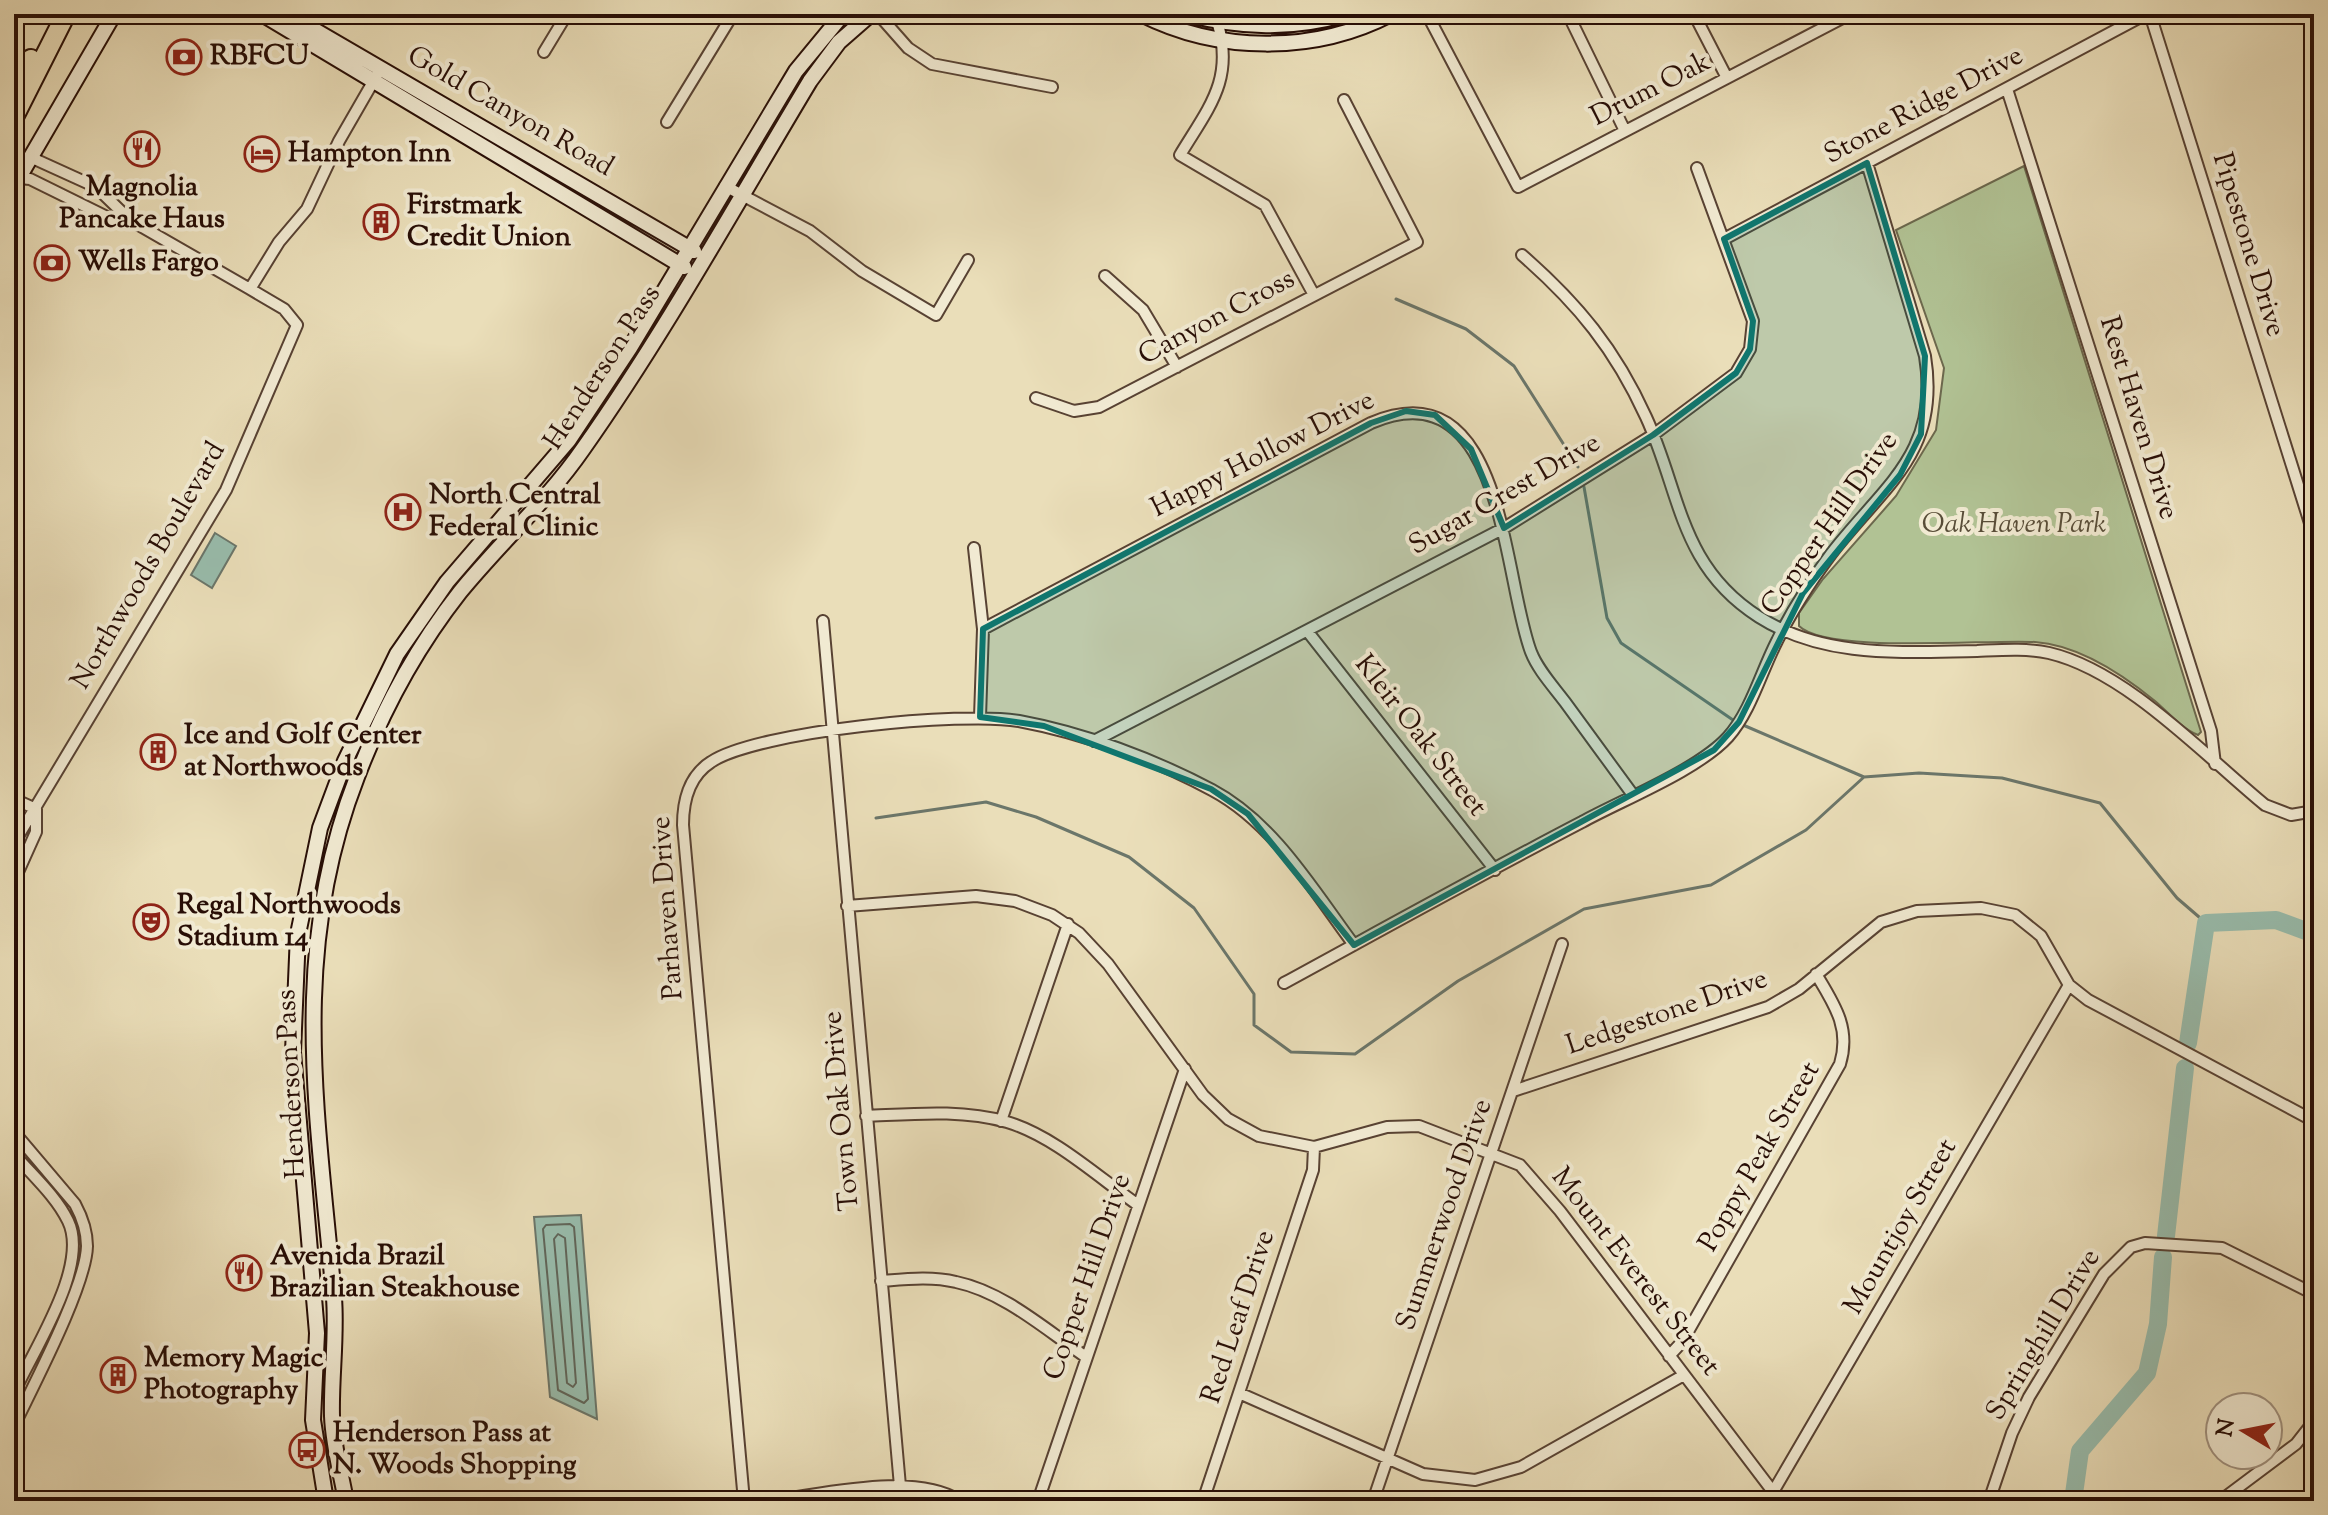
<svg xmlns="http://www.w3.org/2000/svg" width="2328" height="1515" viewBox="0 0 2328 1515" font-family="'Sorts Mill Goudy',serif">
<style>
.green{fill:#b1c294;stroke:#6c684d;stroke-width:2}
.water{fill:#98bcac;stroke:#6b766a;stroke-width:2}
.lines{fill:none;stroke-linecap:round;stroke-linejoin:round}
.shore{stroke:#606559;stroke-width:2}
.stream{stroke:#6b766a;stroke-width:3}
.river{stroke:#98bcac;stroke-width:18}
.street-casing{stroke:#584233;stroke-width:14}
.secondary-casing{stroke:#280e06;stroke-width:18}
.highway-casing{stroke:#280e06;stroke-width:22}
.street{stroke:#f1ead2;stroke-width:10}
.secondary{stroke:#f1ead2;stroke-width:14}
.highway{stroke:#eadeb9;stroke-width:18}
.marked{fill:#0f766e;fill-opacity:0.2;stroke:#0f766e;stroke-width:6;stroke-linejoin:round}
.labels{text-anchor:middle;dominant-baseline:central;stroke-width:8;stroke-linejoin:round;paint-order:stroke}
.poi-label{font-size:28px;font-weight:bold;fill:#280e06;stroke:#f1ead2;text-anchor:start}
.street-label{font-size:28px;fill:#280e06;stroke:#f1ead2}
.park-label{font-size:28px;font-style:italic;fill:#584d38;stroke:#f1ead2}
</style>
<rect width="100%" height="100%" fill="#eadeb9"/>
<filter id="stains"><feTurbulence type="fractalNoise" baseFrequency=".0025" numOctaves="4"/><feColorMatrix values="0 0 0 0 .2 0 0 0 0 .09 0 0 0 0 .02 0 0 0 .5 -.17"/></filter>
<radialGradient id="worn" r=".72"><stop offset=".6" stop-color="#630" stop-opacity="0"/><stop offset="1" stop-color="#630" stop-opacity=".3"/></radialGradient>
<path class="green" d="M 2024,166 L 2201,732 L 2198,735 C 2182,729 2168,712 2155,701 C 2122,674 2079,645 2035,642 C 1989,639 1827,654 1799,626 L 1799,613 L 1823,579 L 1896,496 L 1936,430 L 1944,368 L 1896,230 Z"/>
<path class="water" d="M 215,533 L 236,546 L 212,588 L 191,575 Z
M 581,1215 L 597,1419 L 550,1397 L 534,1217 Z"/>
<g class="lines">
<path class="shore" d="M 570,1224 L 574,1227 L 588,1399 L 584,1403 L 558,1390 L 543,1229 L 546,1225 Z
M 558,1234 L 565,1238 L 576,1383 L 573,1387 L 567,1383 L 554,1239 Z"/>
<path class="stream" d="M 1396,299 L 1466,329 L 1514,366 L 1578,467
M 1584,487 L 1607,618 L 1621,643 L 1733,720
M 1743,725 L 1864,777
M 876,818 L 986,802 L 1036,817 L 1129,857 L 1194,908 L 1254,994 L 1254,1025 L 1291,1052 L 1355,1054 L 1458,981 L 1584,909 L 1711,885 L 1806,830 L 1864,777 L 1919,773 L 2002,778 L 2100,803 L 2177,898 L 2206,923"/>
<path class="river" d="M 2188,1043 L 2206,923 L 2276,920 L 2314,934
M 2166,1236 L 2185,1068
M 2073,1501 L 2080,1451 L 2147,1373 L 2158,1324 L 2163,1257"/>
<defs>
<path id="street" d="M 878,14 L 908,48 L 932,64 L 1052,87
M 1427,14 L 1518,187 L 1850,14
M 1568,14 L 1625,131
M 1694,14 L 1727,78
M 2150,14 L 2314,536
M 1217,21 C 1235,79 1209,107 1180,155 L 1265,205 L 1314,295
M 1170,28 L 1175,14
M 544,52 L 567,14
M 2007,89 L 2211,731 L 2215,764
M 667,122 L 733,14
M 30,157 L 96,187 L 130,220 L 250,289
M 18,178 L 30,179 L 111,219 L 130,220
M 725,186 L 810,231 L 862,271 L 936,315 L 968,260
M 1724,239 L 2146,14
M 1522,255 C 1578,304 1615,349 1646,417 C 1681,493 1679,566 1759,617 C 1825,659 1903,652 1977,651 C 2001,650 2026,648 2049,653 C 2126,671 2204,755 2265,805 L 2291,815 L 2314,811
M 1105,276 L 1143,310 L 1177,367
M 1036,398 L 1074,411 L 1099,407 L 1417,242 L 1344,100
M 974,548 L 983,629 L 980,717
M 823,621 L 900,1486
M 983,629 L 1371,423 C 1505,366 1502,576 1531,652 C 1538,670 1553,686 1565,702 C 1588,733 1610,764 1633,795
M 1308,632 L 1495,870
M 1094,741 L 1504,528 L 1653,435 L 1736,373 L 1750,349 L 1753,321 L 1697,168
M 14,799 L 36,809
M 14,843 L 226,490 L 297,325 L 284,309 L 250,289 L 279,242 L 307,209 L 339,141 L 377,75
M 14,881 L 36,832 L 36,809
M 847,906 L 976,896 L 1015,901 L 1052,915 L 1079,933 L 1108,964 L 1203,1095 L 1228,1119 L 1259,1136 L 1314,1147 L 1387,1127 L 1419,1126 L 1520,1165 L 1560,1211 L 1780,1501
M 1284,983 C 1383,929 1482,874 1582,822 C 1622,800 1698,770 1728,737 C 1751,711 1761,672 1777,641 C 1792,610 1811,581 1831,554 C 1883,486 1941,454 1925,356 L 1867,163
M 1513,1091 L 1768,1007 L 1799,989 L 1881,922 L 1917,911 L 1981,908 L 2015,915 L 2041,936 L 2069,985 L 2088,1000 L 2314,1121
M 866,1116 C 913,1114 961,1109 1007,1122 C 1054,1136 1098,1177 1138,1205
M 1001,1121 L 1068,924
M 14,1132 L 75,1204 C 82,1217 87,1230 87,1246 C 86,1286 33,1386 14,1426
M 14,1154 C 32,1175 56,1196 68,1221 C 90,1266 33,1350 14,1393
M 881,1281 C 906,1279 932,1276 956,1282 C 1004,1292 1046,1330 1086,1357
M 1669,1356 L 1682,1342 L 1840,1064 C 1851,1028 1834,1004 1816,974
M 1239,1393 L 1423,1474 L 1475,1480 L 1521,1467 L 1684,1375
M 1773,1492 L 2069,985
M 744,1501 L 683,825 C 683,800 689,776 711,762 C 757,731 964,711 1019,721 C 1084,733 1154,759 1212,790 C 1274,823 1313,890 1354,945
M 769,1501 C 822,1495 914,1471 960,1501
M 1038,1501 L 1185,1069
M 1203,1501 L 1313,1170 L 1314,1147
M 1373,1501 L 1562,944
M 1989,1501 L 2012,1433 L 2029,1397 L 2104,1274 L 2131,1247 L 2145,1243 L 2222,1248 L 2314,1294
M 2220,1501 L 2296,1444 L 2314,1421"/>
<path id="secondary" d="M 262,14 L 684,267
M 287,14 L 694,251
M 1141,14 C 1218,53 1314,54 1391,14
M 1186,14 C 1241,28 1291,30 1346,14
M 14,186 L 114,14
M 326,1501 L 313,1420 L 317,1333 L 293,1052 L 298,934 L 320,828 L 345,761 L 397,654 L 447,582 L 569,440 L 630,348 L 796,71 L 843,14
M 346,1501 C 341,1473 333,1445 332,1416 C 331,1376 337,1337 334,1298 C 318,1115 288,954 357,777 C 382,711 416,648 460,592 C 500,543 547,501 583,449 C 666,331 736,204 810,81 L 839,42 L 871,14"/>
<path id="highway" d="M 14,19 L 17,14
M 14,88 L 31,59
M 14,117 L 66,14"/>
</defs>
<use href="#street" class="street-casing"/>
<use href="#secondary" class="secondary-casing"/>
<use href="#highway" class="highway-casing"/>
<use href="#street" class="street"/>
<use href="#secondary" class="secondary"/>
<use href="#highway" class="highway"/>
</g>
<path class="marked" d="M 1867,163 L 1925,356 L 1921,434 L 1900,475 L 1803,593 L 1739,722 L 1714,750 L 1354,945 L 1248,814 L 1211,789 L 1044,726 L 980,717 L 983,629 L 1371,423 L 1406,411 L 1435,415 L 1471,449 L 1504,528 L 1653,435 L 1736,373 L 1750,349 L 1753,321 L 1724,239 Z"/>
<defs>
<symbol id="bank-ring" viewBox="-11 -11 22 22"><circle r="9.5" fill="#f1ead2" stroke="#8f2418" stroke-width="1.5"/><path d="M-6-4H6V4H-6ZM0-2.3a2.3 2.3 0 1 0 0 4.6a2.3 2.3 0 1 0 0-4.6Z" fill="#8f2418"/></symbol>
<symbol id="restaurant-ring" viewBox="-11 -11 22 22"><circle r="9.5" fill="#f1ead2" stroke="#8f2418" stroke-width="1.5"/><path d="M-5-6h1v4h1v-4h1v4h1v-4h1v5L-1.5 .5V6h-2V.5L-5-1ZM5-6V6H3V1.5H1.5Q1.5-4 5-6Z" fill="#8f2418"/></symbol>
<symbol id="hotel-ring" viewBox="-11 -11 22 22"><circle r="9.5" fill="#f1ead2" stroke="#8f2418" stroke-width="1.5"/><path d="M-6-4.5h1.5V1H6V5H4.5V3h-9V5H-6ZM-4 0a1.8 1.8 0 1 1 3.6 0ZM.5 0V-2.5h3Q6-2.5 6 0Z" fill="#8f2418"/></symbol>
<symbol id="building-ring" viewBox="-11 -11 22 22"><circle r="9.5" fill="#f1ead2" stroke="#8f2418" stroke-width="1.5"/><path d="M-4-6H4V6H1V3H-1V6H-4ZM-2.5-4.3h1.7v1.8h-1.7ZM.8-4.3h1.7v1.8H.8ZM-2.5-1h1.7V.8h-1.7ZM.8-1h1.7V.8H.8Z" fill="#8f2418"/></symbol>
<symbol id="hospital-ring" viewBox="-11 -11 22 22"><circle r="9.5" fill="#f1ead2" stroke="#8f2418" stroke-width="1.5"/><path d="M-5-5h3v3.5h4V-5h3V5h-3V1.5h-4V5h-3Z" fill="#8f2418"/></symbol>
<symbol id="theatre-ring" viewBox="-11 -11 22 22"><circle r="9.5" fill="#f1ead2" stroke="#8f2418" stroke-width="1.5"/><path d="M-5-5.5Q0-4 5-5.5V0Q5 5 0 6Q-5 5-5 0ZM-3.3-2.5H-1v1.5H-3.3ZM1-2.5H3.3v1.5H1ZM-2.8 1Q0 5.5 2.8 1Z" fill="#8f2418"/></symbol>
<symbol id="bus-ring" viewBox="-11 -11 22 22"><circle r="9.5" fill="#f1ead2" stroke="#8f2418" stroke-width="1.5"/><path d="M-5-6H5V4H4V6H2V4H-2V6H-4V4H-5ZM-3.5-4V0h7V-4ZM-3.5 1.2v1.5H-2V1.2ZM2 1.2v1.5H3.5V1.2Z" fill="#8f2418"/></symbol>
</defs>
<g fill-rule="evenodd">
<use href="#bank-ring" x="164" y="37" width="40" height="40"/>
<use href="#restaurant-ring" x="122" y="129" width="40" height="40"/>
<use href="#hotel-ring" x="242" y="134" width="40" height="40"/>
<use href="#building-ring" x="361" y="202" width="40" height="40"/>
<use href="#bank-ring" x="32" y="243" width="40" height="40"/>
<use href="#hospital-ring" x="383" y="492" width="40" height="40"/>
<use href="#building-ring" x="138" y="732" width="40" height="40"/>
<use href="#theatre-ring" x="131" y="902" width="40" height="40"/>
<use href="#restaurant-ring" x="224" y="1253" width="40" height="40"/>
<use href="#building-ring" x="98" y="1355" width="40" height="40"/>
<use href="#bus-ring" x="287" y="1430" width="40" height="40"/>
</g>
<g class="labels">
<g class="poi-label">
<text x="210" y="57">RBFCU</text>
<text x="288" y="154">Hampton Inn</text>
<text x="142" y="188" text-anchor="middle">Magnolia<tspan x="142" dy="32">Pancake Haus</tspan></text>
<text x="407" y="206">Firstmark<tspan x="407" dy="32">Credit Union</tspan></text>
<text x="78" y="263">Wells Fargo</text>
<text x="429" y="496">North Central<tspan x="429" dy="32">Federal Clinic</tspan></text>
<text x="184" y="736">Ice and Golf Center<tspan x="184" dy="32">at Northwoods</tspan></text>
<text x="177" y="906">Regal Northwoods<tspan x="177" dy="32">Stadium 14</tspan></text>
<text x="270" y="1257">Avenida Brazil<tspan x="270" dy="32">Brazilian Steakhouse</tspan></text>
<text x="144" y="1359">Memory Magic<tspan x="144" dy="32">Photography</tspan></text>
<text x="333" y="1434">Henderson Pass at<tspan x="333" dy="32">N. Woods Shopping</tspan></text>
</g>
<g class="street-label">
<text transform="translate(1651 90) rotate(-27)">Drum Oak</text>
<text transform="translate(1924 106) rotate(-28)">Stone Ridge Drive</text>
<text transform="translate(510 112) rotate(30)">Gold Canyon Road</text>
<text transform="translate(2248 245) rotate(73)">Pipestone Drive</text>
<text transform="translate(1217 318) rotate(-28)">Canyon Cross</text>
<text transform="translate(603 368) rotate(-57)">Henderson Pass</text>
<text transform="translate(2138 418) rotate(73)">Rest Haven Drive</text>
<text transform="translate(1263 455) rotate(-27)">Happy Hollow Drive</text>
<text transform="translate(1505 495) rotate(-30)">Sugar Crest Drive</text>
<text transform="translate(1830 524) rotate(-55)">Copper Hill Drive</text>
<text transform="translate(149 566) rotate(-60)">Northwoods Boulevard</text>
<text transform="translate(1420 736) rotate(52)">Kleir Oak Street</text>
<text transform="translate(668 908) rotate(-94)">Parhaven Drive</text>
<text transform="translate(1667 1013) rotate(-19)">Ledgestone Drive</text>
<text transform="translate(292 1084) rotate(-93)">Henderson Pass</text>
<text transform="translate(842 1111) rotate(-95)">Town Oak Drive</text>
<text transform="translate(1760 1157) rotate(-60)">Poppy Peak Street</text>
<text transform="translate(1445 1215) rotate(-71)">Summerwood Drive</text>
<text transform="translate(1901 1227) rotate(-60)">Mountjoy Street</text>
<text transform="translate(1635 1272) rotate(52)">Mount Everest Street</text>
<text transform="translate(1088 1277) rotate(-71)">Copper Hill Drive</text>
<text transform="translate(1239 1317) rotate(-72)">Red Leaf Drive</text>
<text transform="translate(2044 1335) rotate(-59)">Springhill Drive</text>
</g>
<g class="park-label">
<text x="2014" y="525">Oak Haven Park</text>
</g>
</g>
<rect width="2328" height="1515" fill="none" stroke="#eadeb9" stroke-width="48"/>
<rect x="16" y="16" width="2296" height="1483" fill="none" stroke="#280e06" stroke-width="4"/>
<rect x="24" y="24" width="2280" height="1467" fill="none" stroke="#280e06" stroke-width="2"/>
<g transform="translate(2244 1431) rotate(280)"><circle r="38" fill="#f1ead2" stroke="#a19280" stroke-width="2"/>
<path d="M0-6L14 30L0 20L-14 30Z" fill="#8f2418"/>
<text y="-12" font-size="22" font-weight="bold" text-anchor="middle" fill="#280e06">N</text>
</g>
<rect width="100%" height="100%" filter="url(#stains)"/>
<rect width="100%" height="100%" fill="url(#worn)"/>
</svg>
